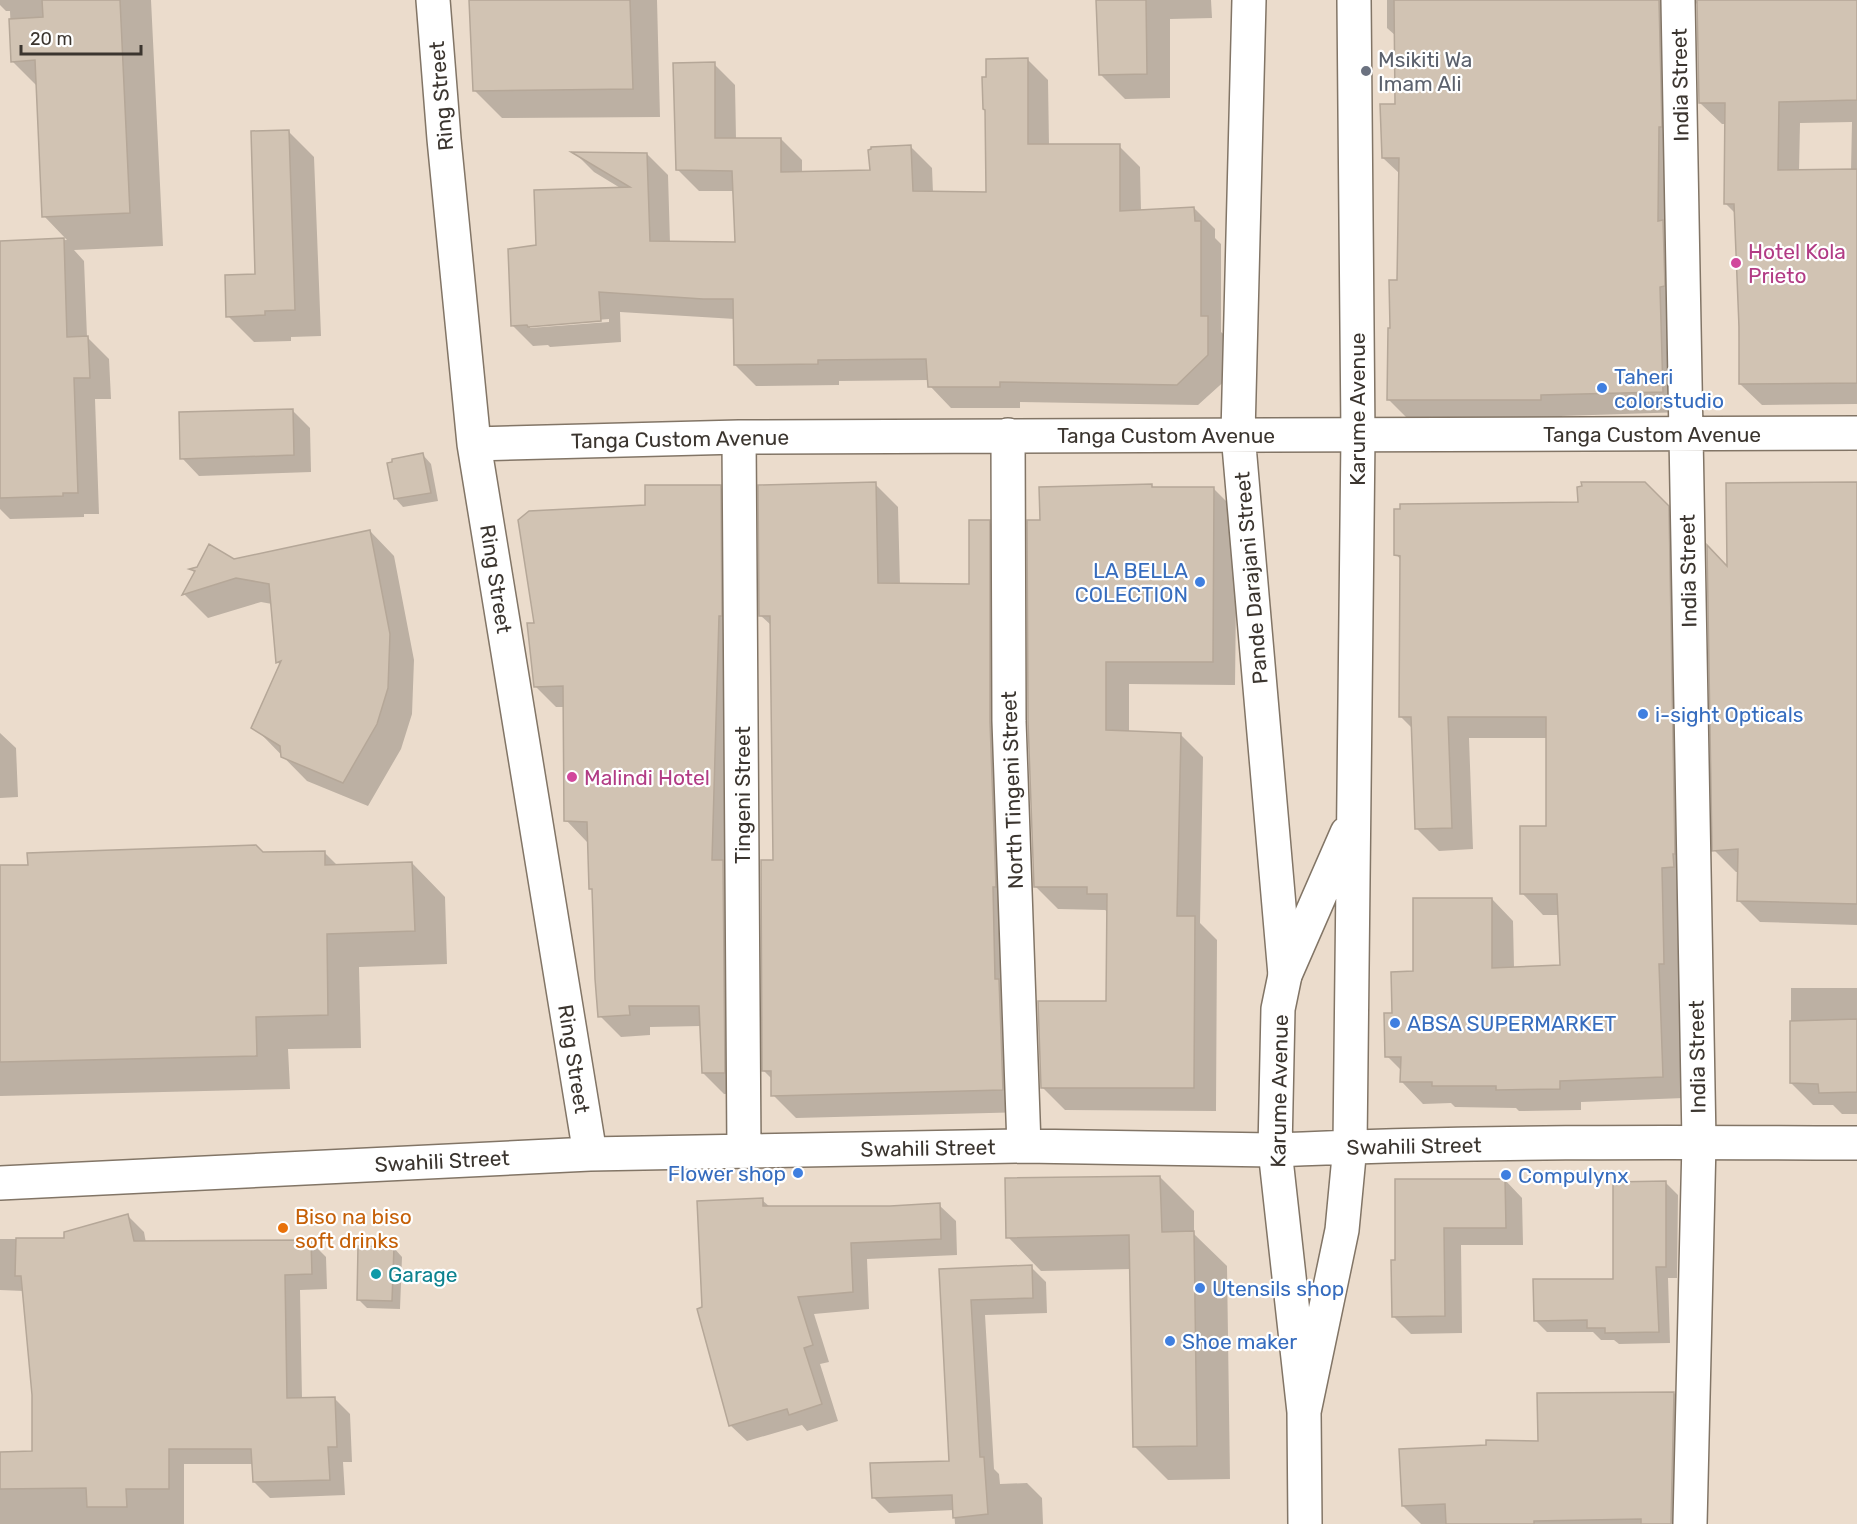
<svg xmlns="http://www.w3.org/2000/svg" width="1857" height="1524" viewBox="0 0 1857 1524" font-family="Rubik,sans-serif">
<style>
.shadow{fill:#0003;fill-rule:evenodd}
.building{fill:#d1c3b3;stroke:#b5a798;stroke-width:1.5}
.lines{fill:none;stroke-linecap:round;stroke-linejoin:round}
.street-casing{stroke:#827566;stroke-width:36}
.secondary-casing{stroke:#827566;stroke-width:36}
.street{stroke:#fff;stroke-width:33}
.secondary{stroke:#fff;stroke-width:33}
.worship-dot{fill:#6b7280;stroke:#fff;stroke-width:2}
.hotel-dot{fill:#d1479c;stroke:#fff;stroke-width:2}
.shop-dot{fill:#3f7fe0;stroke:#fff;stroke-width:2}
.food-dot{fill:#e8710a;stroke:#fff;stroke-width:2}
.culture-dot{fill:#0f9aa8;stroke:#fff;stroke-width:2}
.labels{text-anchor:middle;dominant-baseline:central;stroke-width:4.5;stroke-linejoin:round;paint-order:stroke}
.worship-label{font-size:21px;fill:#5b616d;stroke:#fff;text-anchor:start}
.street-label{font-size:21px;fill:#3b352f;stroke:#fff}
.hotel-label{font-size:21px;fill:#b23c85;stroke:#fff;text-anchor:start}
.shop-label{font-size:21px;fill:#366cbe;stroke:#fff;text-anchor:start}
.food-label{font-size:21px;fill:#c56008;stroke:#fff;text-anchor:start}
.culture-label{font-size:21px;fill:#0d838f;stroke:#fff;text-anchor:start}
</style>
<rect width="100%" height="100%" fill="#ebdccc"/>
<path class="shadow" d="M 0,0 L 151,0 L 163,246 L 74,250 L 84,261 L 87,337 L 109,359 L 111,399 L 95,399 L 99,514 L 84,514 L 84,517 L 10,519 L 0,509 L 0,242 L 67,240 L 44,216 L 37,86 L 12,61 L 10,11 L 6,11 L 0,5 Z
M 470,0 L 657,0 L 660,117 L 502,118 L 474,90 Z
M 1097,0 L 1211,0 L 1212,18 L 1170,19 L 1170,98 L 1125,99 L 1101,75 Z
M 1387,0 L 1857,0 L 1857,404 L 1762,405 L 1740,384 L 1736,214 L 1726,204 L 1726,124 L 1722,124 L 1700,103 L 1698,3 L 1689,5 L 1684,412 L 1562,416 L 1562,421 L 1410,421 L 1388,399 L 1392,330 L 1398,281 L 1400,174 L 1383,158 L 1397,105 L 1396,36 L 1387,28 ZM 1852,122 L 1851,171 L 1799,171 L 1800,123 Z
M 1027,59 L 1048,80 L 1049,146 L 1119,146 L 1140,167 L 1141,211 L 1194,208 L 1215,229 L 1215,238 L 1221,244 L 1221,332 L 1228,338 L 1229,377 L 1198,405 L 1020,402 L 1020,408 L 951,408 L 930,386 L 929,380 L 839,381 L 839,385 L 756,386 L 735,365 L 735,319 L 620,312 L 621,342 L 550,347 L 548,345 L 533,346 L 512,325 L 537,247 L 622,189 L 594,172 L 575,153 L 647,154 L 668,175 L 670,243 L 736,243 L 735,191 L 699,191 L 678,170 L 714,64 L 735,85 L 736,139 L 781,139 L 802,160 L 802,173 L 871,171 L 911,147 L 932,168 L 933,193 L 988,193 ZM 609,319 L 609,322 L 530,328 L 530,325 Z
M 288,131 L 314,157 L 321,336 L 291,337 L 291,341 L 254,342 L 228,316 L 257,275 Z
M 292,410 L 310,428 L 311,472 L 199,476 L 182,458 Z
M 423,455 L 431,464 L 438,501 L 403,507 L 395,498 Z
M 875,484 L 898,507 L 900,585 L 970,585 L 989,522 L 1012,544 L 1025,1112 L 796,1118 L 773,1095 L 773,1080 L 764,1071 L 775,862 L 772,626 L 760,615 Z
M 1644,484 L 1690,530 L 1684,1098 L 1581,1102 L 1581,1110 L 1519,1111 L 1516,1108 L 1455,1107 L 1451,1103 L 1423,1104 L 1402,1082 L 1402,1071 L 1387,1056 L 1394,1015 L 1415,973 L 1492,899 L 1513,921 L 1514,968 L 1561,967 L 1560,915 L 1543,915 L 1522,893 L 1548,828 L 1547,738 L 1469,738 L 1473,849 L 1439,851 L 1417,829 L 1413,729 L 1401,717 L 1401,560 L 1396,554 Z
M 1152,486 L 1155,489 L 1214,489 L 1237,512 L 1235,685 L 1129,684 L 1129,733 L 1180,734 L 1203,757 L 1200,923 L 1217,940 L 1216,1111 L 1065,1110 L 1042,1087 L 1108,1003 L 1108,912 L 1105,910 L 1058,909 L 1035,886 L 1041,522 Z
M 720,487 L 741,508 L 745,1093 L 724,1094 L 703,1073 L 701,1026 L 650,1027 L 650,1035 L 621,1037 L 600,1016 L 594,892 L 591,888 L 589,842 L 587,842 L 566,820 L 564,707 L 556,707 L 535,686 L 536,625 L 647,506 Z
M 1857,506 L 1857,925 L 1760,922 L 1738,900 L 1739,872 L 1736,872 L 1714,850 L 1728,569 Z
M 370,531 L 394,556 L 414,660 L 412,714 L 401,749 L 368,806 L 307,781 L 257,730 L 281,665 L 277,662 L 272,604 L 261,602 L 208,618 L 184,594 L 195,573 L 192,570 Z
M 0,733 L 16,748 L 18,797 L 0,798 Z
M 324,852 L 338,866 L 412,863 L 445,897 L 447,964 L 359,967 L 361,1048 L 288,1049 L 290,1089 L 0,1096 L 0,867 Z
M 1791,988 L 1857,988 L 1857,1114 L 1842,1114 L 1833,1105 L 1813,1105 L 1791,1083 Z
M 1160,1177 L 1194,1211 L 1194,1234 L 1227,1266 L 1230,1479 L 1168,1480 L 1134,1446 L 1131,1269 L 1041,1271 L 1008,1237 Z
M 1505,1180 L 1522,1198 L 1523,1245 L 1461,1245 L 1462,1333 L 1411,1334 L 1393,1316 L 1397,1261 Z
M 1666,1183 L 1678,1195 L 1677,1278 L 1668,1278 L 1670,1343 L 1619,1344 L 1614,1340 L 1601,1340 L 1593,1332 L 1547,1332 L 1535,1320 L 1614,1280 Z
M 762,1200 L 770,1207 L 890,1208 L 939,1205 L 956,1221 L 957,1255 L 867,1259 L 869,1309 L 814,1314 L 829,1362 L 820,1364 L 838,1421 L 807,1431 L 802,1425 L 747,1441 L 730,1425 L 703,1308 Z
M 128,1216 L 144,1232 L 146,1243 L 310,1241 L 326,1257 L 327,1289 L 300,1290 L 302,1399 L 334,1398 L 350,1414 L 352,1462 L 343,1462 L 345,1495 L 270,1498 L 254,1482 L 253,1464 L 184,1464 L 184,1524 L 0,1524 L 0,1453 L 34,1453 L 34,1395 L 24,1291 L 0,1290 L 0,1239 L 65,1239 Z
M 394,1248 L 402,1257 L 400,1309 L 367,1308 L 359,1300 Z
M 1031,1267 L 1046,1282 L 1047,1313 L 985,1315 L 994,1469 L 999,1474 L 1000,1484 L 1027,1483 L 1042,1498 L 1043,1524 L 955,1524 L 954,1510 L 889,1513 L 873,1497 L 950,1462 L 940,1270 Z
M 1674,1393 L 1695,1415 L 1693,1524 L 1421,1524 L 1403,1506 L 1540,1442 Z"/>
<path class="building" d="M 42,0 L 120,0 L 130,213 L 42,217 L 35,60 L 11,62 L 9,19 L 43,17 Z
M 469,0 L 630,0 L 633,89 L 473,91 Z
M 1096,0 L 1146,0 L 1147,74 L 1099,75 Z
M 1394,0 L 1659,0 L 1662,127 L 1659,127 L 1658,221 L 1663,220 L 1665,286 L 1660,287 L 1663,392 L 1541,395 L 1541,400 L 1387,400 L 1388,328 L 1390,328 L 1389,280 L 1397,280 L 1399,158 L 1382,158 L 1380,104 L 1395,104 Z
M 1697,0 L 1857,0 L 1857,100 L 1779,102 L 1778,170 L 1857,169 L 1857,383 L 1739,384 L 1739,327 L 1734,204 L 1724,204 L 1725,103 L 1699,103 Z
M 1028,58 L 1028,144 L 1120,144 L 1120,211 L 1194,207 L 1195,221 L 1201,221 L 1201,316 L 1208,316 L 1208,355 L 1177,385 L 1000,382 L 1000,387 L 928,387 L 926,359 L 818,360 L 818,364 L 734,365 L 733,299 L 703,299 L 599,292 L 601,321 L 528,327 L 527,325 L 511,326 L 508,249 L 536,245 L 534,190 L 630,187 L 571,152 L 647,153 L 650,241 L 735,242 L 732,171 L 676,170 L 673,63 L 715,62 L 715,138 L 781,138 L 781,172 L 870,170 L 868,150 L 871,149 L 871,147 L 911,145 L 913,191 L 986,192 L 985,110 L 983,109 L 982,77 L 986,77 L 986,59 Z
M 289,130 L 295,310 L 265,311 L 265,315 L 226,317 L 225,275 L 255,274 L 251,131 Z
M 64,238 L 67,337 L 88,336 L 90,378 L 74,378 L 78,493 L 63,493 L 63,496 L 0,498 L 0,241 Z
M 293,409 L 294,455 L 180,459 L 179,412 Z
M 423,453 L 431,493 L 394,499 L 387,463 L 392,462 L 392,459 Z
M 876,482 L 878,583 L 969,584 L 969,520 L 990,520 L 990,722 L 996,887 L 993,887 L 995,979 L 999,979 L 1003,1090 L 771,1096 L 771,1071 L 762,1071 L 761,860 L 773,860 L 770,616 L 759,616 L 758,485 Z
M 1581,482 L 1645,482 L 1669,506 L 1675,854 L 1673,854 L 1674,867 L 1662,868 L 1664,964 L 1659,964 L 1663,1077 L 1560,1081 L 1560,1089 L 1496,1090 L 1496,1086 L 1432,1086 L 1432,1082 L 1400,1082 L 1401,1057 L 1385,1057 L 1384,1013 L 1392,1013 L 1391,972 L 1413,971 L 1413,898 L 1492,898 L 1492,968 L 1560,965 L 1557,894 L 1520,894 L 1520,826 L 1546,826 L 1546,717 L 1448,717 L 1452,828 L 1415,829 L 1411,717 L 1399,717 L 1400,556 L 1394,555 L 1394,509 L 1400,509 L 1400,504 L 1578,502 L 1577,487 L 1582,486 Z
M 1857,482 L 1857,904 L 1737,901 L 1738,849 L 1712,851 L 1707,545 L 1727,566 L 1726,483 Z
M 1152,484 L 1152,487 L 1214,487 L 1213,662 L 1106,662 L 1106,730 L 1181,733 L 1177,916 L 1195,916 L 1194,1088 L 1041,1088 L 1038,1001 L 1106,1001 L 1107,894 L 1087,894 L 1087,887 L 1034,887 L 1028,721 L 1027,520 L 1040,520 L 1039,487 Z
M 645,485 L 721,485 L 722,616 L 719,616 L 712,860 L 723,860 L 725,1073 L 702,1073 L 699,1006 L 629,1006 L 630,1015 L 598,1017 L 595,979 L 592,889 L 589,889 L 587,822 L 564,821 L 563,686 L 534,687 L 527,623 L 534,623 L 518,520 L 529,511 L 645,505 Z
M 370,530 L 390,634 L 388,688 L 377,724 L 343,783 L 281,757 L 280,746 L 251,728 L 281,661 L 276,663 L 269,584 L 236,578 L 182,595 L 195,571 L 189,569 L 197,567 L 209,544 L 234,559 Z
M 256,845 L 263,852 L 325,851 L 325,865 L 412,862 L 415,931 L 327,934 L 328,1015 L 256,1017 L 257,1056 L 0,1062 L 0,865 L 28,865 L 27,853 Z
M 1857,1019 L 1857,1092 L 1819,1093 L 1818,1084 L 1790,1083 L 1790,1021 Z
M 1160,1176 L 1162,1232 L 1194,1231 L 1197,1446 L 1133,1447 L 1129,1235 L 1006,1238 L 1005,1178 Z
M 1395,1179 L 1505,1179 L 1506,1228 L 1444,1228 L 1445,1316 L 1392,1317 L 1391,1260 L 1395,1260 Z
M 1666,1181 L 1666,1267 L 1656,1267 L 1659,1332 L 1605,1333 L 1605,1328 L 1587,1328 L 1587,1320 L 1534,1321 L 1533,1279 L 1613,1279 L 1613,1182 Z
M 763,1198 L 763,1206 L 890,1206 L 940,1203 L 941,1239 L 851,1243 L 853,1292 L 798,1297 L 813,1345 L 804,1348 L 822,1404 L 789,1415 L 787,1409 L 729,1426 L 697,1309 L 702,1307 L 697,1201 Z
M 128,1214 L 134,1241 L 311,1240 L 312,1274 L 285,1275 L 287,1398 L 335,1397 L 337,1447 L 328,1447 L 330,1480 L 253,1482 L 251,1449 L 169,1449 L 169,1489 L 126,1489 L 127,1507 L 87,1507 L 86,1488 L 0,1489 L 0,1452 L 32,1451 L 32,1395 L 21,1276 L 15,1276 L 16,1238 L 64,1238 L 64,1232 Z
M 358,1246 L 394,1247 L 392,1301 L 357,1300 Z
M 1032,1265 L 1033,1298 L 971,1300 L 980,1457 L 984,1457 L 988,1514 L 953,1518 L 952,1495 L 872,1498 L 870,1463 L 949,1461 L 939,1269 Z
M 1674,1392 L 1671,1524 L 1641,1524 L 1641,1519 L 1534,1521 L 1534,1524 L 1446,1524 L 1445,1504 L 1402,1506 L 1399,1449 L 1486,1445 L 1486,1440 L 1538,1441 L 1537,1393 Z"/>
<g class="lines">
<defs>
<path id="street" d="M 433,0 L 444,139 L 474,444 L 590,1154
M 1249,0 L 1238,434 L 1285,975
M 1678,0 L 1699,1142 L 1690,1524
M 1008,435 L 1009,721 L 1024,1146
M 739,437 L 744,1152
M 474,444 L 739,437 L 1857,433
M 0,1183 L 590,1154 L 1024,1146 L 1275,1150"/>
<path id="secondary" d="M 1275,1150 C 1468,1141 1663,1142 1857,1143
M 1304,1412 L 1342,1230 L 1350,1146 L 1358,436 L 1354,0
M 1305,1524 L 1304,1412 L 1275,1150 L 1278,1009 L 1285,975 L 1347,833"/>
</defs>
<use href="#street" class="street-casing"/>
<use href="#secondary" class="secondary-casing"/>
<use href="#street" class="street"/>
<use href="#secondary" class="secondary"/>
</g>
<circle class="worship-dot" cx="1366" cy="71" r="6"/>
<g class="hotel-dot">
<circle cx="1736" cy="263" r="6"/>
<circle cx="572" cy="777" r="6"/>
</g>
<g class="shop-dot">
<circle cx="1602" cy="388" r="6"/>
<circle cx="1200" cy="582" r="6"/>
<circle cx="1643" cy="714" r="6"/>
<circle cx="1395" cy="1023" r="6"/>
<circle cx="798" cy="1173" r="6"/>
<circle cx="1506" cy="1175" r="6"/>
<circle cx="1200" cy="1288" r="6"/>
<circle cx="1170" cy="1341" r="6"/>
</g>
<circle class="food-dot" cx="283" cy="1228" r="6"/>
<circle class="culture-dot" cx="376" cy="1274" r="6"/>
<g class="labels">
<g class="worship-label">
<text x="1378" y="59">Msikiti Wa<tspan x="1378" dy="24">Imam Ali</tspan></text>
</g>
<g class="street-label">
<text transform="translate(1680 85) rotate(-91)">India Street</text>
<text transform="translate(441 96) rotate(-95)">Ring Street</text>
<text transform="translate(1357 409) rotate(-90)">Karume Avenue</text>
<text x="1652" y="434">Tanga Custom Avenue</text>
<text x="1166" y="435">Tanga Custom Avenue</text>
<text transform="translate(680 439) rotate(-1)">Tanga Custom Avenue</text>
<text transform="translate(1688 571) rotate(-91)">India Street</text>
<text transform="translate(1251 578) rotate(-95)">Pande Darajani Street</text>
<text transform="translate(496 579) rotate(81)">Ring Street</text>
<text transform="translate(1012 790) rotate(-92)">North Tingeni Street</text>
<text transform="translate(742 795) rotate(-90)">Tingeni Street</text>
<text transform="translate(1697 1057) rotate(-91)">India Street</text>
<text transform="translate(574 1059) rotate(81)">Ring Street</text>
<text transform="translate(1279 1091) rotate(-89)">Karume Avenue</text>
<text transform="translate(1414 1146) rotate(-1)">Swahili Street</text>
<text transform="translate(928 1148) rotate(-1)">Swahili Street</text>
<text transform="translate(442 1161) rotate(-3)">Swahili Street</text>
</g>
<g class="hotel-label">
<text x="1748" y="251">Hotel Kola<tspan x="1748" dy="24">Prieto</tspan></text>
<text x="584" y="777">Malindi Hotel</text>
</g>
<g class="shop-label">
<text x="1614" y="376">Taheri<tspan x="1614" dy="24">colorstudio</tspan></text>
<text x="1188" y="570" text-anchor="end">LA BELLA<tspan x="1188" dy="24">COLECTION</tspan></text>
<text x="1655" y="714">i-sight Opticals</text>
<text x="1407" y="1023">ABSA SUPERMARKET</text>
<text x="786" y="1173" text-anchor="end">Flower shop</text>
<text x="1518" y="1175">Compulynx</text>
<text x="1212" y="1288">Utensils shop</text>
<text x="1182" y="1341">Shoe maker</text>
</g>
<g class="food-label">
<text x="295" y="1216">Biso na biso<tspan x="295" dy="24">soft drinks</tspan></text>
</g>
<g class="culture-label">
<text x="388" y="1274">Garage</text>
</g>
</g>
<path d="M21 45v9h120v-9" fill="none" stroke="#3b352f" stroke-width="3"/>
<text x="30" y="45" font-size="18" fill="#3b352f" stroke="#ffffff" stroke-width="4.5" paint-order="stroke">20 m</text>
</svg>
